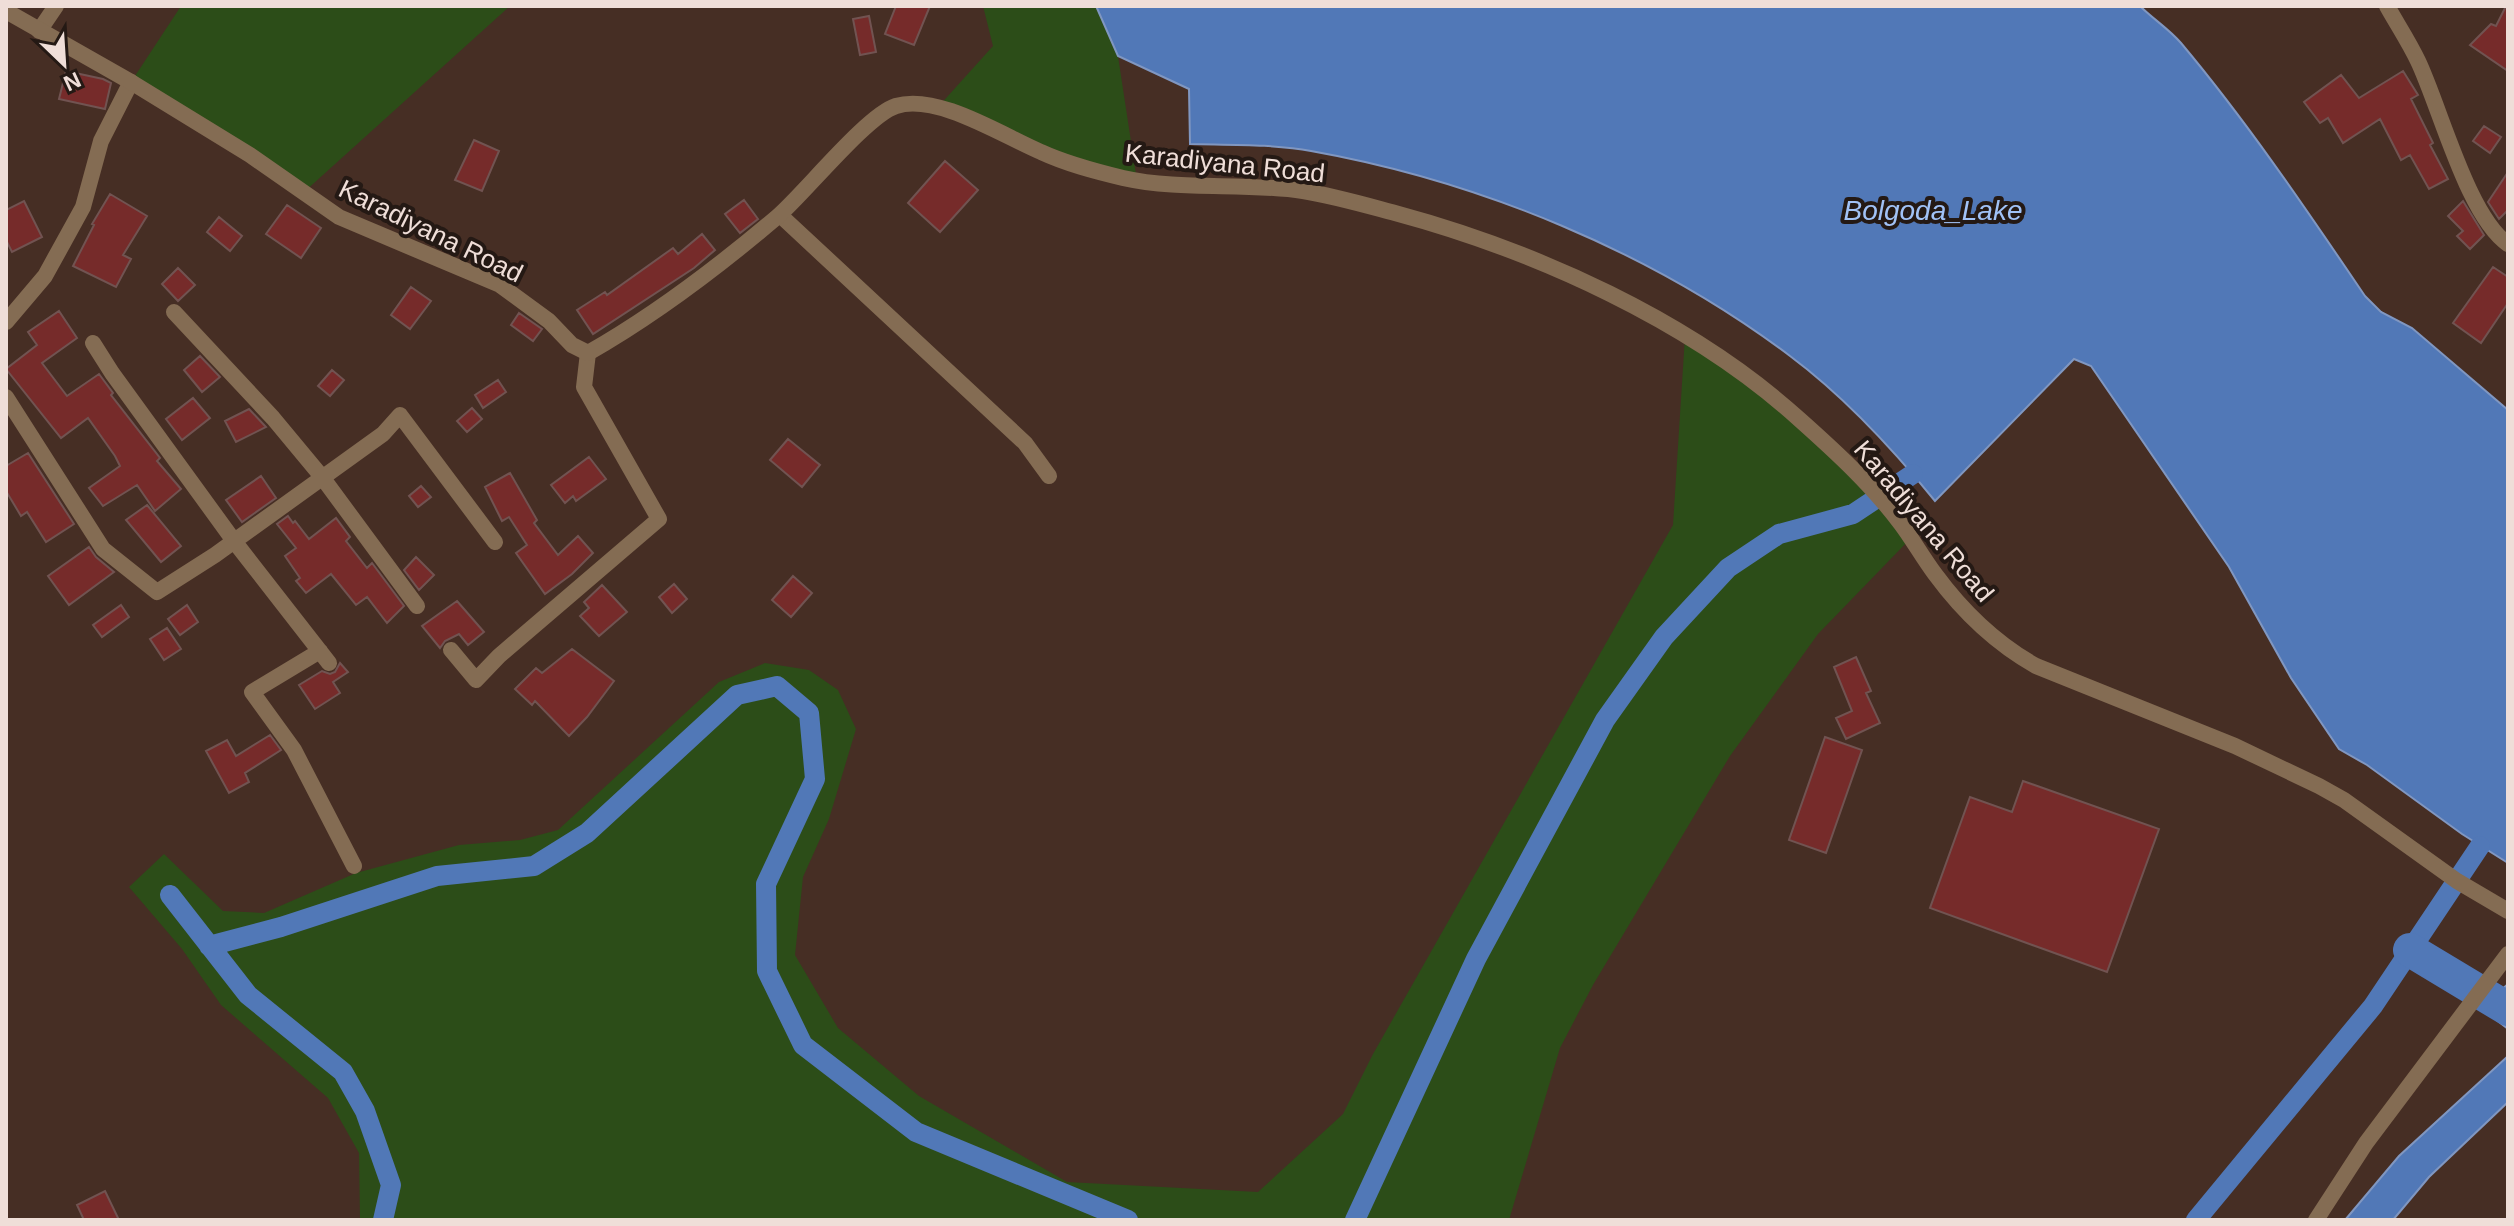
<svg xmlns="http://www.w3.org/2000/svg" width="2514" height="1226" viewBox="0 0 2514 1226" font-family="Arial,sans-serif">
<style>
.green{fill:#2c4d18}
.water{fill:#5178b7;stroke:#8097c1;stroke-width:2}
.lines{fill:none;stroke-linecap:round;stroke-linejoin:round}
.canal{stroke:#5178b7;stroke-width:20}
.river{stroke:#5178b7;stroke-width:34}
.building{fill:#762b2a;stroke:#715351;stroke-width:2}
.minor{stroke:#846c53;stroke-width:16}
.tertiary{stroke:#846c53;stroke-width:16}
.labels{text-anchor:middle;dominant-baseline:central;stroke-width:8;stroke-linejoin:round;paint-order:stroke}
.street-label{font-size:26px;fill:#efded8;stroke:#241914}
.water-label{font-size:28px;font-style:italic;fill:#a1c2f6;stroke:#241914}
</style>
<rect width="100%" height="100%" fill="#462e24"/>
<path class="green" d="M 181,6 L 510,6 L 303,193 L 131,82 Z
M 983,6 L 1096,6 L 1118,56 L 1137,181 L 938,107 L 993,46 Z
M 1685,336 L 1765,389 L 1911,538 L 1818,634 L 1730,756 L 1593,985 L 1560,1048 L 1509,1220 L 360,1220 L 359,1153 L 328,1098 L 221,1005 L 182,949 L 129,887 L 164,854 L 223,911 L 264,913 L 356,873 L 459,845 L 520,840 L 558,830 L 719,682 L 765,663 L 809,670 L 838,690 L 856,729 L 829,819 L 803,877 L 795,955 L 838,1028 L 919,1096 L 1067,1182 L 1258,1192 L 1343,1114 L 1373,1054 L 1673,525 Z"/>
<path class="water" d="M 1096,6 L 2140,6 C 2153,19 2169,29 2181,43 C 2248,123 2306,209 2365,296 L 2381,312 L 2412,328 L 2508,410 L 2508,863 L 2462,834 L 2367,765 L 2339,749 L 2291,678 L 2229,567 L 2091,366 L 2074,359 L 1935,501 C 1892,448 1845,397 1790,356 C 1652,252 1479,181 1311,151 C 1275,144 1227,145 1190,144 L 1189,89 L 1118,56 Z
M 2508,984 L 2508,1029 L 2481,1008 Z
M 2508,1056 L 2508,1102 L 2429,1177 L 2393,1220 L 2345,1220 L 2399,1156 Z"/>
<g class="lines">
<path class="canal" d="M 170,895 L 248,995 L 343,1072 L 365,1111 L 391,1185 L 383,1220
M 209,946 L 281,927 L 437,876 L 534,866 L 587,833 L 737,695 L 777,686 L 809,713 L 815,779 L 766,884 L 767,971 L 803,1045 L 916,1132 L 1128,1220
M 1355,1220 L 1476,959 L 1605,720 L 1664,637 L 1728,568 L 1779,534 L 1853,514 L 1913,474
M 2196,1220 L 2373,1006 L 2480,846"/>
<path class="river" d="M 2410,950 L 2508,1009"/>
</g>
<path class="building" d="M 896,6 L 930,6 L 914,45 L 885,34 Z
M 2506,6 L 2508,6 L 2508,71 L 2470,45 L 2491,24 L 2496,26 Z
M 869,16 L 876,52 L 860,55 L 853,19 Z
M 66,71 L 103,79 L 111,83 L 105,109 L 59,99 Z
M 2403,71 L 2418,95 L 2411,99 L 2433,143 L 2430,145 L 2448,179 L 2429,189 L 2410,155 L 2401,160 L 2380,119 L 2343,143 L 2328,118 L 2320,123 L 2304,102 L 2341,75 L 2359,98 Z
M 2484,126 L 2501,137 L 2490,153 L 2473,141 Z
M 474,140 L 499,151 L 482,191 L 455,180 Z
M 945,161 L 978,190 L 940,232 L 908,203 Z
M 2508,172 L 2508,210 L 2499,219 L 2488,202 Z
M 110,194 L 147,216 L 123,255 L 131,259 L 116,287 L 73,266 L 94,225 L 92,224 Z
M 744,200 L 758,219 L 740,233 L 725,214 Z
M 24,201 L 42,237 L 12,252 L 6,240 L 6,210 Z
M 2463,201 L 2484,235 L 2470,249 L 2457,236 L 2463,231 L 2448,216 Z
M 287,205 L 321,228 L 301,258 L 266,234 Z
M 219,217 L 242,236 L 230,251 L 207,232 Z
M 702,234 L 715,250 L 694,268 L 593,334 L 577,310 L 605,292 L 607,295 L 673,248 L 678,254 Z
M 2493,267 L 2508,277 L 2508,303 L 2481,343 L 2453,323 Z
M 178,268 L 195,285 L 178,301 L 162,284 Z
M 411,287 L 431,301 L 410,329 L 391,315 Z
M 59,311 L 77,338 L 42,363 L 67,396 L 99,374 L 113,393 L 111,395 L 160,458 L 157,461 L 181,489 L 155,511 L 137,485 L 103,506 L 89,488 L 120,466 L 115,456 L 88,418 L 61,438 L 6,369 L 37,345 L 28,332 Z
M 519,313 L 542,329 L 533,341 L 511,325 Z
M 200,356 L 220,377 L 202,392 L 184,370 Z
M 332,370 L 344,380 L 330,396 L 318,386 Z
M 498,380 L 506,392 L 483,408 L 475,395 Z
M 193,398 L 210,418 L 182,440 L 166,419 Z
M 472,408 L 482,419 L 467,432 L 457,421 Z
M 249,409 L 266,427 L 236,442 L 225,421 Z
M 788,439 L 820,465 L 802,487 L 770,460 Z
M 28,453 L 74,524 L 46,542 L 27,512 L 21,516 L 6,491 L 6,466 Z
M 589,457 L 606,479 L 576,501 L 573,496 L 565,503 L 551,485 Z
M 510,473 L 537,520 L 534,523 L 558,555 L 578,536 L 593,553 L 572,574 L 545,594 L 516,553 L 527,545 L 509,517 L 502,521 L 485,487 Z
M 261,476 L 276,498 L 242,522 L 226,500 Z
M 421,486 L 431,497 L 418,507 L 409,496 Z
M 147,505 L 181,546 L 161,562 L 126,520 Z
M 288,516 L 293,523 L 295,521 L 309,539 L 336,518 L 350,537 L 346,541 L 367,568 L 372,563 L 404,606 L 387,623 L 367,597 L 356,605 L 331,574 L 306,593 L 296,581 L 300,578 L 285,556 L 296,548 L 277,524 Z
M 89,547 L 96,557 L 114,572 L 69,605 L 48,576 Z
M 416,557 L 434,575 L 419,590 L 404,570 Z
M 793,576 L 812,593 L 791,617 L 772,600 Z
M 674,584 L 687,599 L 672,613 L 659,597 Z
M 602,585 L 627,612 L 599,636 L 580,616 L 589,608 L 584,602 Z
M 457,601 L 484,632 L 468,645 L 459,634 L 445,641 L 440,648 L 422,626 Z
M 121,605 L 129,617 L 102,637 L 93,625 Z
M 187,605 L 198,622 L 180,635 L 168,619 Z
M 167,628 L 181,649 L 164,660 L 150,639 Z
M 572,649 L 614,681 L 587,717 L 569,736 L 535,701 L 532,705 L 515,689 L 536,668 L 542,673 Z
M 1856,657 L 1871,691 L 1866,693 L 1880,723 L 1846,739 L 1836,718 L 1852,711 L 1834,667 Z
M 340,663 L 348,672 L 333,682 L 340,693 L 315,709 L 299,685 L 322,671 L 330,674 L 335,672 Z
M 270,735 L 281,750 L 245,773 L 249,782 L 229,793 L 206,751 L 227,740 L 236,756 Z
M 1825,737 L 1862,750 L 1826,853 L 1789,840 Z
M 2023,781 L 2159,829 L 2107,972 L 1930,908 L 1970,797 L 2012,812 Z
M 105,1191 L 119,1220 L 84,1220 L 77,1205 Z"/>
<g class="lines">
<path class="minor" d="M 2387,6 C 2397,24 2409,42 2418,61 C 2440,107 2468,217 2508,244
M 39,31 L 56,6
M 780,215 L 1025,443 L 1049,476
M 174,312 L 273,418 L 322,477 L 417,606
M 6,322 L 45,276 L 83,207 L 101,141 L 131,82
M 93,343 L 112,373 L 234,541 L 329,663
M 6,397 L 103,549 L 157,592 L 215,555 L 383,434 L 400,415 L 495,542
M 451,650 L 476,680 L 499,656 L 659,519 L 584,387 L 588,353
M 320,651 L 252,692 L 294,750 L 354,866
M 2316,1220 L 2366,1143 L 2508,954"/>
<path class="tertiary" d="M 6,11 L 131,82 L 250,155 L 339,217 L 500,285 L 549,321 L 572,345 L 588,353 C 655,315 718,267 777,217 C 804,194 867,115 896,106 C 937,93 1003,136 1041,152 C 1067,164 1094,171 1123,178 C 1181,191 1244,182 1303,191 C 1334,196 1365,205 1395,213 C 1536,251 1691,321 1799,419 C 1836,452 1872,485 1901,524 C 1913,540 1923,558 1935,574 C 1963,612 1995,643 2036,666 L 2235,746 L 2319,786 L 2344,800 L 2457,881 L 2508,911"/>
</g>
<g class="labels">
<g class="street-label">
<text transform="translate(1225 163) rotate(6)">Karadiyana Road</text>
<text transform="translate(431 231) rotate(26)">Karadiyana Road</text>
<text transform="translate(1924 521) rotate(50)">Karadiyana Road</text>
</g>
<g class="water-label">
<text x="1933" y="210">Bolgoda_Lake</text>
</g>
</g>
<rect width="2514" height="1226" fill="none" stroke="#efded8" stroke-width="16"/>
<g transform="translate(64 64) rotate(155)" stroke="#241914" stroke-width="6" paint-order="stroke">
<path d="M0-6L14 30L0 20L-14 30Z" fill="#efded8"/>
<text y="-12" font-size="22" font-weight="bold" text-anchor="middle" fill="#efded8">N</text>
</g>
</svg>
